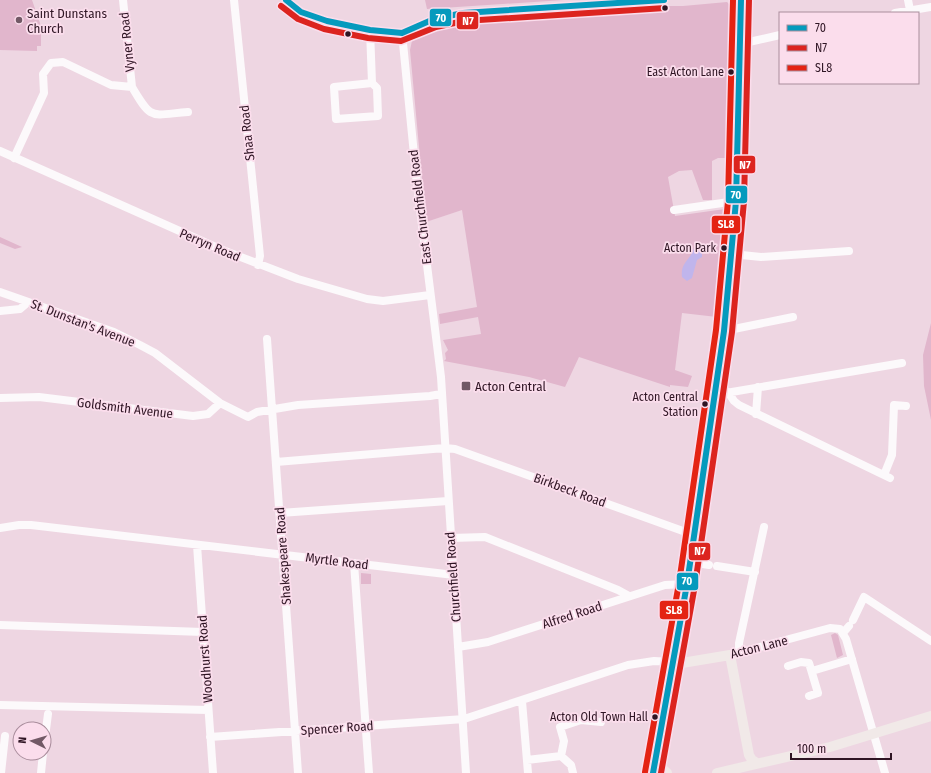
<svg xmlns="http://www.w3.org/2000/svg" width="931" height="773" viewBox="0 0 931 773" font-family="'Fira Sans Condensed',sans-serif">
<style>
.green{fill:#e1b6cc}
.water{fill:#c0b5ec}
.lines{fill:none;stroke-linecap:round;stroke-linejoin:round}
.minor{stroke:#fcf9fb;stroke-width:8}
.major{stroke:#f1e9e8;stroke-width:10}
.bus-1-casing{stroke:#fbddec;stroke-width:9}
.bus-2-casing{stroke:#fbddec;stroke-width:9}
.bus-3-casing{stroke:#fbddec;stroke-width:9}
.bus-1{stroke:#059abd;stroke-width:6}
.bus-2{stroke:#dc241f;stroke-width:6}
.bus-3{stroke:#e42313;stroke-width:6}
.bus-dot{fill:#2f1524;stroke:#fbddec;stroke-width:1.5}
.poi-dot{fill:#725966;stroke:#fbddec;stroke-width:1.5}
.labels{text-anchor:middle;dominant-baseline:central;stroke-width:3.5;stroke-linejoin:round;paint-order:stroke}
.bus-label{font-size:12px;fill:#2f1524;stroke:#fbddec;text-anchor:end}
.poi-label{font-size:13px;fill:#2f1524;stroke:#fbddec;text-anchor:start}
.street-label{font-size:13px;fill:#2f1524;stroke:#fbddec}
.line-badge{stroke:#fbddec;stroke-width:1.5}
.badge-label{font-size:11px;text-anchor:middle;font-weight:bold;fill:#fff}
</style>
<rect width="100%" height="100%" fill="#eed6e2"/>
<path class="green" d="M 0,0 L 32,0 L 41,26 L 41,46 L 37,46 L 37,51 L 0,50 Z
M 425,0 L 564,0 L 427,9 Z
M 727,2 L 732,7 L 728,151 L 727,158 L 718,158 L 712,161 L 712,200 L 703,200 L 692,170 L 679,171 L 668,177 L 675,216 L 725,209 L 726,210 L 723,270 L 717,317 L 682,313 L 675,370 L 692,376 L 688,387 L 670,385 L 670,387 L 579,357 L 565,387 L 529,377 L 444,361 L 446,359 L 445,353 L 448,350 L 443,340 L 481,334 L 478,317 L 440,324 L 439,314 L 477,307 L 462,210 L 426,222 L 410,50 L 413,36 L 428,28 L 448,24 L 651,9 L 653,6 L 683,6 Z
M 0,237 L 22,247 L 15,249 L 0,243 Z
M 931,323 L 931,420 L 924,386 L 923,355 Z
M 361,573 L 371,574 L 371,584 L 361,584 Z
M 835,633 L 838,635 L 843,655 L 837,658 L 831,635 Z"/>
<path class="water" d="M 698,247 L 702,250 L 702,257 L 697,260 L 692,278 L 687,281 L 682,277 C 680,262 691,260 694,248 Z"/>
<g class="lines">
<path class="minor" d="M 234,0 L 260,256 L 258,265
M 286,0 L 301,12 L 327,21 L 370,30 L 402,33 L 434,19 L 463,13 L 664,0
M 908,0 L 910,10
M 895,13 L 931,7
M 370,30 L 372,83 L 334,87 L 336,119 L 378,116 L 377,88 L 372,83
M 402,33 L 417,185 L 441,377 L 466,773
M 740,44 L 780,35
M 132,87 C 152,121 150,115 188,112
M 0,151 L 220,249 L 298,279 L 367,299 L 383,301 L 430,295
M 14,158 L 44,93 L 43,74 L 51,63 L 63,62 L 111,85 L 132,87 L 123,0
M 674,210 L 736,201
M 732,254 L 761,257 L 849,251
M 0,292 L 114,332 L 140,345 L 155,353 L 220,403 L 248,417 L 257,412 L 298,405 L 430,396 L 441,394
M 0,311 L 20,309 L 27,303
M 724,331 L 793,317
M 267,339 L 298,773
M 716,391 L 726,393 L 902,363
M 728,392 L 734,401 L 739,405 L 890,478
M 0,398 L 39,397 L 193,416 L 208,414 L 220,403
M 756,414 L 758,387
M 276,462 L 445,448 L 455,449 L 694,535
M 884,475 L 892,455 L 894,405 L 906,406
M 280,513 L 448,501
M 0,528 L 19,525 L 31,525 L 454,575
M 451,538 L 485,537 L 618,590 L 629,596
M 197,545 L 213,773
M 690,562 L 709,565
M 354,563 L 369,773
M 717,566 L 755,572
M 853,620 L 864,597 L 931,641
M 0,625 L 203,632
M 843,633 L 849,626
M 458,647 L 488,642 L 665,585 L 687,584
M 739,654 L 739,643 L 764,527
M 730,655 L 830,628 L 840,629 L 846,639 L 885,773
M 788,666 L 801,662 L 809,663 L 818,693 L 809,696
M 812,671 L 852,659
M 522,701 L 528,773
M 0,705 L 208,710
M 210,737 L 464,719 L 628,665 L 654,661 L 673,662
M 44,745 L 48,714
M 527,760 L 561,756
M 1,773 L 5,736
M 41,773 L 43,753
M 573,773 L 571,765 L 561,756 L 564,741 L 560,727 L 581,720 L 601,722"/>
<path class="major" d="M 673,662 L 682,663 L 730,655 L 749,755 L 752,760 L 757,763
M 655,762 L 667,773
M 653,773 L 687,584 L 724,331 L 736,201 L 741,0
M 717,773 L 830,747 L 931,716"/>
<defs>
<path id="bus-1" d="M 286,0 L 301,12 L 327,21 L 370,30 L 402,33 L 434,19 L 463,13 L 664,0
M 653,773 L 687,584 L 724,331 L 736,201 L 741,0"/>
<path id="bus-2" d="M 281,6 L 298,19 L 324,29 L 368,38 L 401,41 L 436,27 L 464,21 L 665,8
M 661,773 L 695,585 L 732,332 L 744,201 L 749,0"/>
<path id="bus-3" d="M 645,772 L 679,583 L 716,330 L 728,201 L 733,0"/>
</defs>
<use href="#bus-1" class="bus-1-casing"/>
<use href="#bus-2" class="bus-2-casing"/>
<use href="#bus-3" class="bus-3-casing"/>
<use href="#bus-1" class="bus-1"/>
<use href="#bus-2" class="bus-2"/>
<use href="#bus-3" class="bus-3"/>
</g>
<g class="bus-dot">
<circle cx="665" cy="8" r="3.5"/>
<circle cx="348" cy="34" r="3.5"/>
<circle cx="731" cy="72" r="3.5"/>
<circle cx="724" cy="248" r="3.5"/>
<circle cx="705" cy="404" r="3.5"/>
<circle cx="655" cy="717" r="3.5"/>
</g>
<g class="poi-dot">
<circle cx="19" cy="20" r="4"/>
<rect x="461" y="381" width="10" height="10" rx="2"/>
</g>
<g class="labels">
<g class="bus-label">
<text x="724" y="72">East Acton Lane</text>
<text x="716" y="248">Acton Park</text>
<text x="698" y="397">Acton Central<tspan x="698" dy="15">Station</tspan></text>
<text x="648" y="717">Acton Old Town Hall</text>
</g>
<g class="poi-label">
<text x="27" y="13">Saint Dunstans<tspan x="27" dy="15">Church</tspan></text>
<text x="475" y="386">Acton Central</text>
</g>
<g class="street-label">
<text transform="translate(127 42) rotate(-96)">Vyner Road</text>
<text transform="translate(247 133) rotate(-96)">Shaa Road</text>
<text transform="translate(420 207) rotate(-97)">East Churchfield Road</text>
<text transform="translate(210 245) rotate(23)">Perryn Road</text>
<text transform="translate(83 323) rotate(21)">St. Dunstan's Avenue</text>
<text transform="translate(125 408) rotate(7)">Goldsmith Avenue</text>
<text transform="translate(570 490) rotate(20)">Birkbeck Road</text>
<text transform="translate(283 556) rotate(-94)">Shakespeare Road</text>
<text transform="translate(337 561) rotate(7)">Myrtle Road</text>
<text transform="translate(453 577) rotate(-94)">Churchfield Road</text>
<text transform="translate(572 615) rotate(-18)">Alfred Road</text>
<text transform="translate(759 647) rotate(-14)">Acton Lane</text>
<text transform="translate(205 659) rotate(-94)">Woodhurst Road</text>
<text transform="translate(337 728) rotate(-4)">Spencer Road</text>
</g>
</g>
<g class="line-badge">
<rect x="429" y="8" width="23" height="19" rx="4" fill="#059abd"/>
<rect x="456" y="11" width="23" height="19" rx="4" fill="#dc241f"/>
<rect x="733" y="155" width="23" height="19" rx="4" fill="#dc241f"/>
<rect x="725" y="185" width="23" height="19" rx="4" fill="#059abd"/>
<rect x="711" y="215" width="30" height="19" rx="4" fill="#e42313"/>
<rect x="688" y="542" width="23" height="19" rx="4" fill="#dc241f"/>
<rect x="676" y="572" width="23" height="19" rx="4" fill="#059abd"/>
<rect x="659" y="600" width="30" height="20" rx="4" fill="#e42313"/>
</g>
<g class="badge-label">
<text x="441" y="22">70</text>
<text x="468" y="25">N7</text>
<text x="745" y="169">N7</text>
<text x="736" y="199">70</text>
<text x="726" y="228">SL8</text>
<text x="700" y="555">N7</text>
<text x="687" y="585">70</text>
<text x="674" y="614">SL8</text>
</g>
<rect x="779" y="12" width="140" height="72" fill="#fbddec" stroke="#a98d9c"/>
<rect x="787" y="25" width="20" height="6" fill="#059abd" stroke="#a98d9c"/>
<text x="815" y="32" font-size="12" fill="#2f1524">70</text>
<rect x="787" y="45" width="20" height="6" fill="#dc241f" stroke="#a98d9c"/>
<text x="815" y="52" font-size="12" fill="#2f1524">N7</text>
<rect x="787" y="65" width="20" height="6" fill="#e42313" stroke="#a98d9c"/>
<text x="815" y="72" font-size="12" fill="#2f1524">SL8</text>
<g transform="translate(32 741) rotate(275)"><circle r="19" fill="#fbddec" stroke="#a98d9c"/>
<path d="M0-3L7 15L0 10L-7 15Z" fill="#725966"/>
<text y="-6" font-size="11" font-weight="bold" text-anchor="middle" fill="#2f1524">N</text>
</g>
<path d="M791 753v6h100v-6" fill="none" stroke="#2f1524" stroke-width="2"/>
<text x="797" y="753" font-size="12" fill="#2f1524" stroke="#fbddec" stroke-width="3" paint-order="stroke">100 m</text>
</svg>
